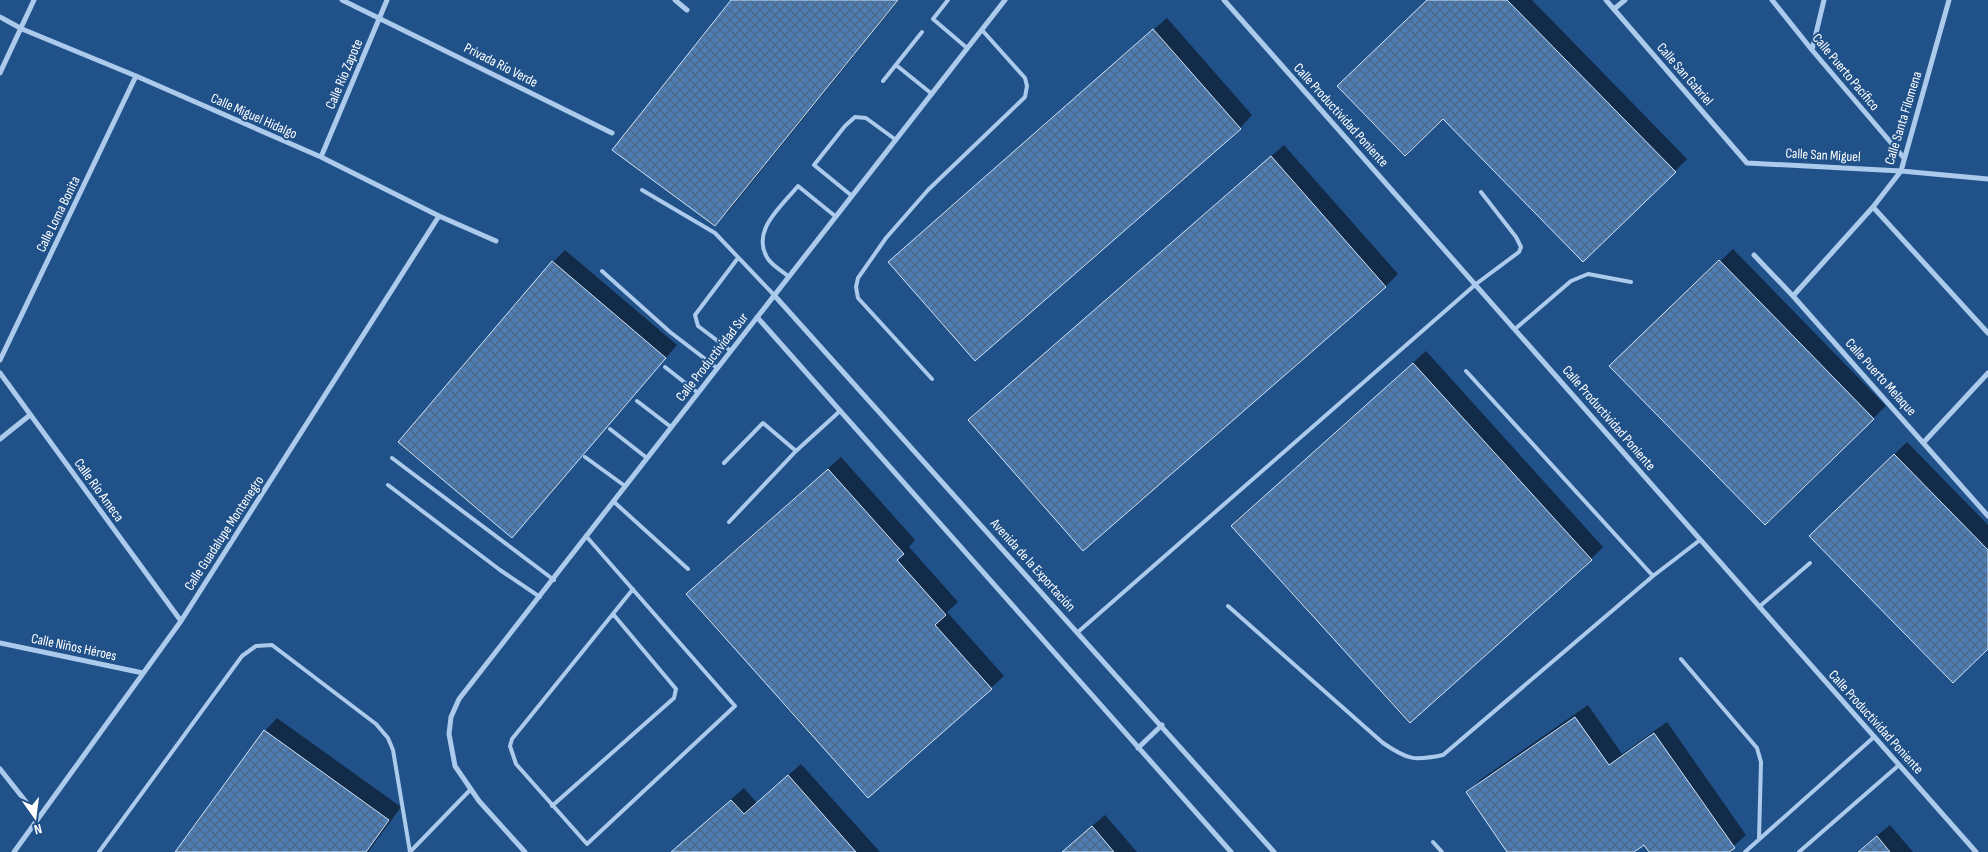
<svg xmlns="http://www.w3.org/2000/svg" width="1988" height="852" viewBox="0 0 1988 852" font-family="'Sofia Sans Condensed',sans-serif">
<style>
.shadow{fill:#0007}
.building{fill:url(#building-cross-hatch);stroke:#d1e4f8}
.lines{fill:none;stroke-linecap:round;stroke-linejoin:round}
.lane{stroke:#accaeb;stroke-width:4}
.street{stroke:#accaeb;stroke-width:5}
.labels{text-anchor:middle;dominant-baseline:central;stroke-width:4;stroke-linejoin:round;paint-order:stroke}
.street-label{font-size:14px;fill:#fff;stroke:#205189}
</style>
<defs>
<pattern id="building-cross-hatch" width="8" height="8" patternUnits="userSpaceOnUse" patternTransform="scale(1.25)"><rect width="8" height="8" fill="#4d7db3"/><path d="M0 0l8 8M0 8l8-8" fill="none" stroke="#4d6785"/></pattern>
</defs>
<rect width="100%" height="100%" fill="#205189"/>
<path class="shadow" d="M 733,0 L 899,0 L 728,212 L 715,224 Z
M 1428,0 L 1532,0 L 1687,159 L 1675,171 L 1443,117 Z
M 1167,18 L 1252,115 L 1240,128 L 889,262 Z
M 1284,145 L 1398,274 L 1385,287 L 970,420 Z
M 1733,249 L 1886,406 L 1765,524 L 1624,354 Z
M 565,250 L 677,345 L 512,536 L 553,262 Z
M 1426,351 L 1603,547 L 1591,559 L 1232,526 Z
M 1907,442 L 1988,525 L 1988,647 L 1824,523 Z
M 841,457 L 915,540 L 909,547 L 958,602 L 947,612 L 1004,676 L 991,688 L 700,581 Z
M 1588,705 L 1622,754 L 1667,722 L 1746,835 L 1727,852 L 1650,852 L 1644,844 L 1632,852 L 1509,852 L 1467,793 L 1480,780 Z
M 277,718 L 401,807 L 368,852 L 176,852 L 265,731 Z
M 801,764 L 880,852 L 672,852 L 744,788 L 757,803 Z
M 1105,815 L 1137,852 L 1062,852 Z
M 1890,825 L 1913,852 L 1857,852 Z"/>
<path class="building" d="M 731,0 L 898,0 L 715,226 L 612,150 Z
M 1427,0 L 1507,0 L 1676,172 L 1583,262 L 1443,119 L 1405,156 L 1337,86 Z
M 1153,29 L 1241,129 L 975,361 L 888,262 Z
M 1271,156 L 1386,287 L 1083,551 L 968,420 Z
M 1719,260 L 1874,419 L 1765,525 L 1609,366 Z
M 552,261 L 666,358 L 512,538 L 398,442 Z
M 1413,363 L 1592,560 L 1410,723 L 1231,526 Z
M 1894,454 L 1988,550 L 1988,649 L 1953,683 L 1809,536 Z
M 828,469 L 904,554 L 897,560 L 946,615 L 935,625 L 992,689 L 868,798 L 686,594 Z
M 1575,717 L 1609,765 L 1654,733 L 1735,848 L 1729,852 L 1649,852 L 1644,845 L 1634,852 L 1507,852 L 1466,792 Z
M 264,730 L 389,820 L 366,852 L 175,852 Z
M 788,775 L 856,852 L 671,852 L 731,800 L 744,814 Z
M 1092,826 L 1114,852 L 1062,852 Z
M 1877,836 L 1890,852 L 1858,852 Z"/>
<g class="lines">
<path class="lane" d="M 948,0 L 933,19 L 967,48
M 896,65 L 932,94
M 883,81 L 922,32
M 642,190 L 715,233 L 774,295
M 852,196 L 814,165 L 845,126 L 855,117 L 866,118 L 896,140
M 602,271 L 670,332 L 717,368
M 789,277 C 782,271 773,266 768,259 C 750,231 781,207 798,186 L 835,216
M 1515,329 L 1571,281 L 1588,274 L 1631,282
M 731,351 L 698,326 L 695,315 L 738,258
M 665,367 L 698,393
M 1466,371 L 1653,576
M 932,379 L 858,298 L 856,287 L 858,278 L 886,238 L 928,190 L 1025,97 L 1027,86 L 1025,78 L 982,30
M 637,401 L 671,427
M 610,429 L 647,458
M 796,451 L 840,411
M 585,457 L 625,486
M 392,458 L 554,580
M 724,463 L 763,423 L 796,451 L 729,522
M 388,485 L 500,570 L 540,597
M 613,501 L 688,569
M 586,536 L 735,706 L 587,844 L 516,764 L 510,746 L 512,739 L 633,589
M 1228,606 L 1383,743 C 1408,760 1414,761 1443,755 L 1653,576 L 1700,540
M 1759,607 L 1810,563
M 1078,632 L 1476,284 L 1519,252 L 1521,247 L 1516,237 L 1481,192
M 1681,659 L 1757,748 L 1761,762 L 1759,839
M 552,806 L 674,698 L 676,689 L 613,614
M 1433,842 L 1442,852
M 99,852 L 242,656 L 256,646 L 272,645 L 376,724 L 388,738 L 393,750 L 410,852
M 410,852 L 471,789
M 1745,852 L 1874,737
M 1799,852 L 1899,765"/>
<path class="street" d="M 342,0 L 612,133
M 675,0 L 687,10
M 1224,0 L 1976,852
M 1606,0 L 1747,163 L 1901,171 L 1988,179
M 1772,0 L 1812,50 L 1904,158
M 1614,9 L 1625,0
M 0,17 L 22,29 L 136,76 L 321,157 L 439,216 L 496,241
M 1812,50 L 1824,0
M 0,73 L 34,0
M 321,157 L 387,0
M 1873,207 L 1988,333
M 1754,255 L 1793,296 L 1988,516
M 774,295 L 1274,852
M 1793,296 L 1873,207 L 1901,171 L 1949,0
M 757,317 L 1231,852
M 0,360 L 136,76
M 0,373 L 181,621
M 0,439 L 30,415
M 1924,442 L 1988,373
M 0,643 L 143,673
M 1138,748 L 1162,725
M 0,769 L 38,817
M 14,852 L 181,621 L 439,216
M 525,852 L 479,801 L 455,766 L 449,734 L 451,717 L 459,699 L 1005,0"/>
</g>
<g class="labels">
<g class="street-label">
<text transform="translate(501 65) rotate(27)">Privada Río Verde</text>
<text transform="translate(1846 72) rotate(50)">Calle Puerto Pacífico</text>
<text transform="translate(344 74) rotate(-67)">Calle Río Zapote</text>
<text transform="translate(1685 74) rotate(49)">Calle San Gabriel</text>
<text transform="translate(1341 115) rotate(48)">Calle Productividad Poniente</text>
<text transform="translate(254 116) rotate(24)">Calle Miguel Hidalgo</text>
<text transform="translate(1903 118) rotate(-73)">Calle Santa Filomena</text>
<text transform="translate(1823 155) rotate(3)">Calle San Miguel</text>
<text transform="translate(58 214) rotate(-64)">Calle Loma Bonita</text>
<text transform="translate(712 357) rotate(-52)">Calle Productividad Sur</text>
<text transform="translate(1881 377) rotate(48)">Calle Puerto Melaque</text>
<text transform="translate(1609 418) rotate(49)">Calle Productividad Poniente</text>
<text transform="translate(99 490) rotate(54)">Calle Río Ameca</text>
<text transform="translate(224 533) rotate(-57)">Calle Guadalupe Montenegro</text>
<text transform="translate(1033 565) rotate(48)">Avenida de la Exportación</text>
<text transform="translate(74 647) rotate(12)">Calle Niños Héroes</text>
<text transform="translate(1876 722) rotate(48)">Calle Productividad Poniente</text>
</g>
</g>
<g transform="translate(35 817) rotate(166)" stroke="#205189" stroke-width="4" paint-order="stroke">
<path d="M0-4L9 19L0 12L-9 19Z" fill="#ffffff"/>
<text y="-8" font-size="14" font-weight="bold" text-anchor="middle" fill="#ffffff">N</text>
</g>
</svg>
